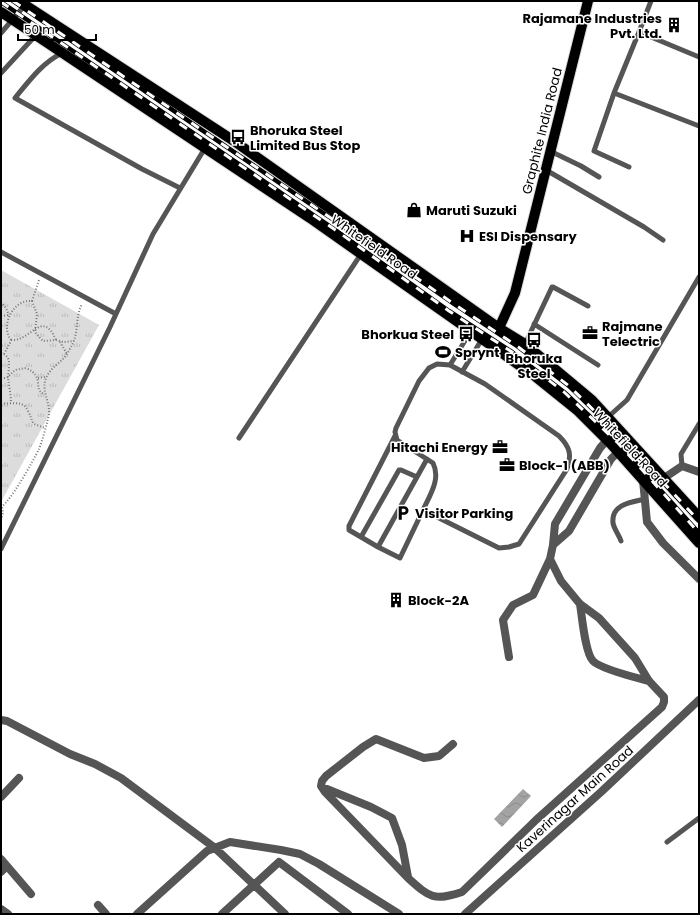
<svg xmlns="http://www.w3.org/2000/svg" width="700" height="915" viewBox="0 0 700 915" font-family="Poppins,sans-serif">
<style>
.grass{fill:url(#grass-tufts)}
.water{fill:url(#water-waves)}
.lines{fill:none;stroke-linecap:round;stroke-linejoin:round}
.primary-casing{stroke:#dbdbdb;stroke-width:12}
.path{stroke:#777;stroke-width:2;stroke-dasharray:1 2;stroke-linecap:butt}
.service{stroke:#555;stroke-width:5}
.minor{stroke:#555;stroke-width:8}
.tertiary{stroke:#555;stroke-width:8}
.primary{stroke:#000;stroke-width:10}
.rail-casing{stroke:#000;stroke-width:4.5}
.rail{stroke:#fff;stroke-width:3;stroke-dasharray:9;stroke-linecap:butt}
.labels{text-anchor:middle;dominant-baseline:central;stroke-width:3;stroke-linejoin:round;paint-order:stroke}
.poi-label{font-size:13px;font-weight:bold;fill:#000;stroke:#fff;text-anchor:start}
.street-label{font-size:13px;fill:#000;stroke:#fff}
</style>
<defs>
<pattern id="grass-tufts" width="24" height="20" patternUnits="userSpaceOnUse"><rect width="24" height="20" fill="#dcdcdc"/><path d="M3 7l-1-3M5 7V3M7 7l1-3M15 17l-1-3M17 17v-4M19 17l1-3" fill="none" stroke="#bbb"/></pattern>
<pattern id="water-waves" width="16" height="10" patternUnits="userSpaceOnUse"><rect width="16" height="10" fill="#a3a3a3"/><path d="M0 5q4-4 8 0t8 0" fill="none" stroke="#8b8b8b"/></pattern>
</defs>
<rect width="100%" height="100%" fill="#fff"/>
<path class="grass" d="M 1,270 L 99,325 L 1,502 Z"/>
<path class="water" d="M 523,789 L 531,796 L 502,827 L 494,819 Z"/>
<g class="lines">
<defs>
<path id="primary" d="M 19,1 L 234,141 L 499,328 L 525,344 L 592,400 L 699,517
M 1,12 L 310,218 L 536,377 L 577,410 L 610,443 L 699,543
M 499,328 L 515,293 L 588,1"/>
</defs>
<use href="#primary" class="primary-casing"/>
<path class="path" d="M 32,301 L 37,314 L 35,332 L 38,336 L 43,341 L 56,340 L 64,342 L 74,341
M 32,301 L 39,280
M 1,302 L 6,308 L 9,315
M 1,316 L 9,315
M 11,340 C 0,326 13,299 32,301
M 11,340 C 31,342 42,308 56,340
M 60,342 L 67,354
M 1,353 C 13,356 8,369 8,378 C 9,386 11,395 11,403
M 4,354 L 11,341
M 38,378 L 46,377
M 1,379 L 8,377 L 15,370 L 26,368 C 46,377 32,389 44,394
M 1,403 C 11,405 23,399 28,411 C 31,416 31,420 34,424 L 45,428
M 1,507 C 11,501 33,461 39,449 C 42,442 48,420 49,414 C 50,401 41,391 46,378 C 50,369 58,364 64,358 C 67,354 70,349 72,345 C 79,332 75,317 82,304
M 1,520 L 3,513 L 2,506"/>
<path class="service" d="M 651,1 L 639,32 L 699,57
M 639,32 L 614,93 L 699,126
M 1,33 L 25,5
M 62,53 C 42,63 29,81 15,98 L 142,169 L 180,188
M 1,73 L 36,35
M 614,93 L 594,151 L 629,167
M 550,151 L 581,166 L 599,177
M 546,170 L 644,227 L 663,240
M 1,252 L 116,314
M 534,324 L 598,365
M 525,344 L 552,287 L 553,287 L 588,306
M 437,364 L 450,365 L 485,384 L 559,436 C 570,447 572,455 567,469 L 519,544 L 509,547 L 499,548 L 423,510 C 430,495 441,479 433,463 L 397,440 L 395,432 L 396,428 L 419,381 L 429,368 Z
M 450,365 L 471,331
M 462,372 L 482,339
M 608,417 L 627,400 L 699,277
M 395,436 L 349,526 L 349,530 L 361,537 L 399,470 L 401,470 L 417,477
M 239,438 L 361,254
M 682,466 L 681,454 L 699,424
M 423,510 L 400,558 L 378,547 L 427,459
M 361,537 L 378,547
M 621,541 C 619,535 614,529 613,523 C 611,504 632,502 645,499
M 1,549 L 110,327 L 153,234 L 205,148
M 667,842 L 699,818"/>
<path class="minor" d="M 607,440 L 600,448 L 555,524 L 553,545 L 569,531 L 611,459 L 618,452
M 643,480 L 647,522 L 663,543 L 699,579
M 580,604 C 582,616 585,653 593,661 C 601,669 637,678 649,681
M 509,657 L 503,620 L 513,605 L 533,595 L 550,559
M 1,720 L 7,721 L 70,754 L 95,764 L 121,778 L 215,848 L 285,914
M 453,744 L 439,756 L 424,758 L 376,739 L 363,747 L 326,776 L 322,781 L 321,786 L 325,792 L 408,878 C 430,898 434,901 462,892 L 536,820 L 662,707 L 664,702 L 664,697 L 649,681 L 635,658 L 599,618 L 580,604 L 561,581 L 550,559 L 553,545
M 322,787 L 371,807 L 392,818 L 402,845 L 408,877
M 1,797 L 19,778
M 1,859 L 31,894
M 1,872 L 7,866
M 98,905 L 106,914
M 1,909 L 8,914
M 137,914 L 207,851 L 230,842 L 281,850 L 300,854 L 319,864 L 399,914
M 222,914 L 279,862 L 348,914"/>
<path class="tertiary" d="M 664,478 L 682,466 L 699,472
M 465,914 L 601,792 L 699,700"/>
<use href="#primary" class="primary"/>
<defs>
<path id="rail" d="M 13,1 L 338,223 L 454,304 L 517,346 L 569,386 L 623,439 L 699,521
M 1,2 L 334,229 L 449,311 L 512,352 L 564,392 L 618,443 L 699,533"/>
</defs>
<use href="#rail" class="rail-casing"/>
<use href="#rail" class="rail"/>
</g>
<defs>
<symbol id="building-bare" viewBox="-9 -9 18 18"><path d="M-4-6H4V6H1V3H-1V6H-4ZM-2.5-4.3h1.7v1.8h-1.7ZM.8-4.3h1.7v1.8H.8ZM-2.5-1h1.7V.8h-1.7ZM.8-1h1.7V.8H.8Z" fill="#000" stroke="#fff" stroke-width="2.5" paint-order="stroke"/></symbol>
<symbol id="bus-bare" viewBox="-9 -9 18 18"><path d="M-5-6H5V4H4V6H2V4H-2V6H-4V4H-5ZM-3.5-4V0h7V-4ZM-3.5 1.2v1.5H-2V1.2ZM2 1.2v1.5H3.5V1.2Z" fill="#000" stroke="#fff" stroke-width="2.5" paint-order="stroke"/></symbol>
<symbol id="shop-bare" viewBox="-9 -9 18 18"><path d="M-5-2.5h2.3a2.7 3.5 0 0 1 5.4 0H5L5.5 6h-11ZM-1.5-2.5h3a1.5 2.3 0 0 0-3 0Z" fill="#000" stroke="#fff" stroke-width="2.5" paint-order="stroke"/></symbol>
<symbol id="hospital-bare" viewBox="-9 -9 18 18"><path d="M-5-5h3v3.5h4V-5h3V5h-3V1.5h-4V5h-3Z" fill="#000" stroke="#fff" stroke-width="2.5" paint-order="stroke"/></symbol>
<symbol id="office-bare" viewBox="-9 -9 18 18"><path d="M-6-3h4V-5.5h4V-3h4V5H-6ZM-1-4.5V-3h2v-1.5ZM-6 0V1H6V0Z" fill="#000" stroke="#fff" stroke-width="2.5" paint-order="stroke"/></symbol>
<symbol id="stadium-bare" viewBox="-9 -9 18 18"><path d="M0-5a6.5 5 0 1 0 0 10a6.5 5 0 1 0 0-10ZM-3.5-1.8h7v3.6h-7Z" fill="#000" stroke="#fff" stroke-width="2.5" paint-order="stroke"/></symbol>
<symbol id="parking-bare" viewBox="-9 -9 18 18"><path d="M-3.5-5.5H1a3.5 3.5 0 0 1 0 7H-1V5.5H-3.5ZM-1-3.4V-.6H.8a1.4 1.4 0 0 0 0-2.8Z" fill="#000" stroke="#fff" stroke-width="2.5" paint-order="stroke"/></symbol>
</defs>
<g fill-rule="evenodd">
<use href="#building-bare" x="663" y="14" width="22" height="22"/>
<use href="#bus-bare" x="227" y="126" width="22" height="22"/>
<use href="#shop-bare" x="403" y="199" width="22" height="22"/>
<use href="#hospital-bare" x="456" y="225" width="22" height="22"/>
<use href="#office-bare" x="579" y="322" width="22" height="22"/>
<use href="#bus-bare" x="455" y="323" width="22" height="22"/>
<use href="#bus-bare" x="523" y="329" width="22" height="22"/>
<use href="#stadium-bare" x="432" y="341" width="22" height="22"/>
<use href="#office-bare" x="489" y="436" width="22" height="22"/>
<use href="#office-bare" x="496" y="454" width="22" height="22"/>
<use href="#parking-bare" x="392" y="502" width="22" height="22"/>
<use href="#building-bare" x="385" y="589" width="22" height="22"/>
</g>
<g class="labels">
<g class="poi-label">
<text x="662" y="18" text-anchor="end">Rajamane Industries<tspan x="662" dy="15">Pvt. Ltd.</tspan></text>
<text x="250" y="130">Bhoruka Steel<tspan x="250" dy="15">Limited Bus Stop</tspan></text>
<text x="426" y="210">Maruti Suzuki</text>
<text x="479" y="236">ESI Dispensary</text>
<text x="602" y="326">Rajmane<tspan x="602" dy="15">Telectric</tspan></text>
<text x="454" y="334" text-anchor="end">Bhorkua Steel</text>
<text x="455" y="352">Sprynt</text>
<text x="534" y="358" text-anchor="middle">Bhoruka<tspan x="534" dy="15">Steel</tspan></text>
<text x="488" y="447" text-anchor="end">Hitachi Energy</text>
<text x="519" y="465">Block-1 (ABB)</text>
<text x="415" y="513">Visitor Parking</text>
<text x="408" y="600">Block-2A</text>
</g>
<g class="street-label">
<text transform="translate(542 131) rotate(-76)">Graphite India Road</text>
<text transform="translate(374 247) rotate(35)">Whitefield Road</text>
<text transform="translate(630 448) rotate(47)">Whitefield Road</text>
<text transform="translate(575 799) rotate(-42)">Kaverinagar Main Road</text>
</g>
</g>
<rect width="700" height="915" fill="none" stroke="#000000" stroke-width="4"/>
<path d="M18 34v6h78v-6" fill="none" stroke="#000000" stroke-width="2"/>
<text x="24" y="34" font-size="12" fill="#000000" stroke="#ffffff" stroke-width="3" paint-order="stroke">50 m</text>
</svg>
